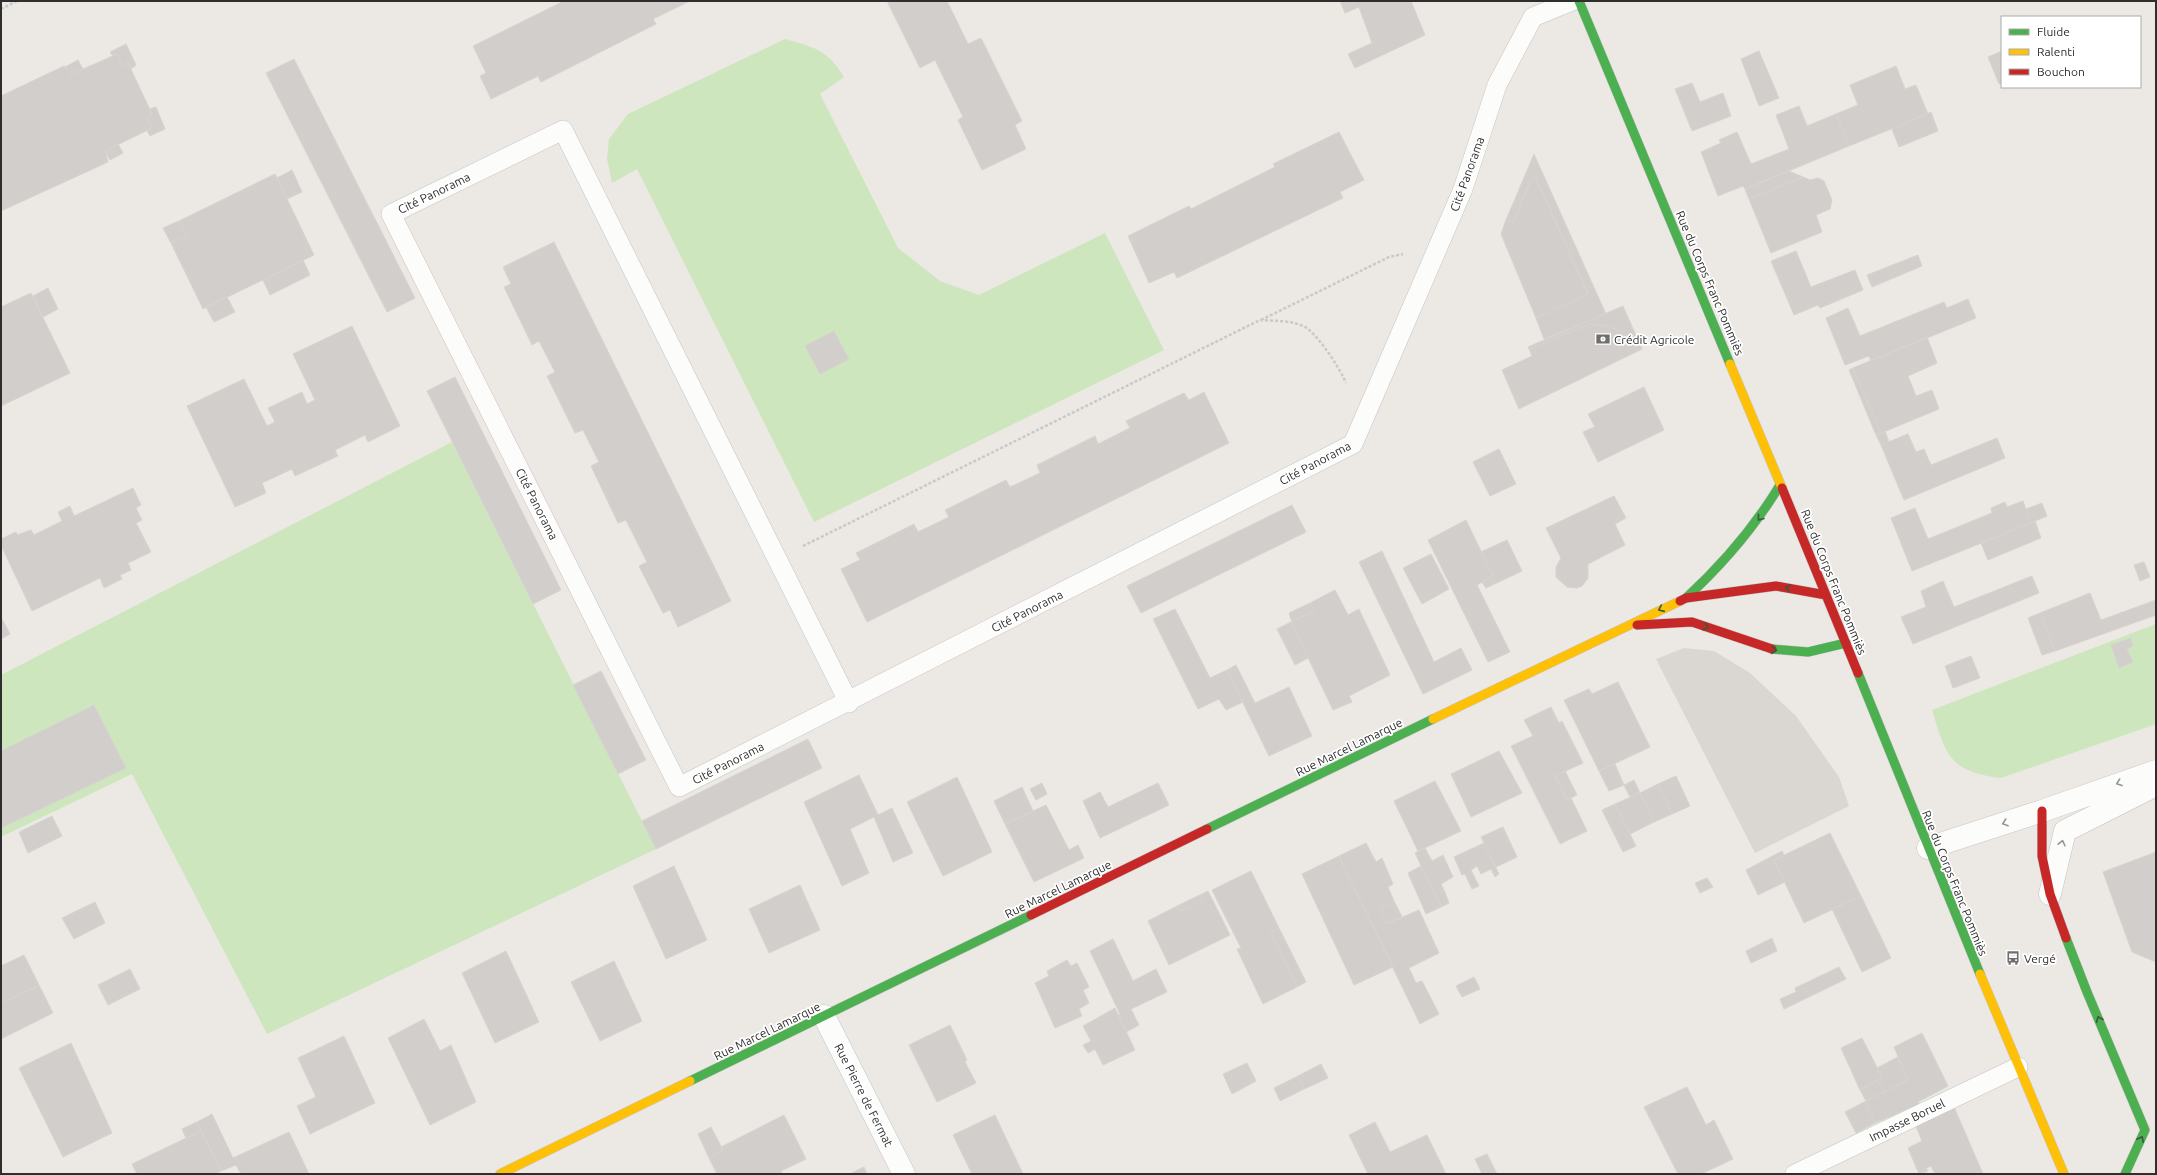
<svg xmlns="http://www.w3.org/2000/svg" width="2157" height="1175" viewBox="0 0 2157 1175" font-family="Ubuntu,sans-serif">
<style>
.green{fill:#cee6be}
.plaza{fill:#dad6d2}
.building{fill:#d1cecb;stroke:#d7d4d0}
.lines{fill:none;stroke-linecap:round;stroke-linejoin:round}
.lane-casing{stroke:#c5c4c5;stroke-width:20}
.street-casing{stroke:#c5c4c5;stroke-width:23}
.fast-casing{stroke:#c5c4c5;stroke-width:10}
.slow-casing{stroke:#c5c4c5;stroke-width:10}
.jam-casing{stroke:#c5c4c5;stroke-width:10}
.path{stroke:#c9c9c8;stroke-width:2.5;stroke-dasharray:3 2;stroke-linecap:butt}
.lane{stroke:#fcfcfb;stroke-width:19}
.street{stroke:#fcfcfb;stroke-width:22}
.fast{stroke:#4caf50;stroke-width:9}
.slow{stroke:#ffc107;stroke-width:9}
.jam{stroke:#c62828;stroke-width:9}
.oneway{stroke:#385b3a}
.oneway2{stroke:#959594}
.labels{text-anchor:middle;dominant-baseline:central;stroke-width:3.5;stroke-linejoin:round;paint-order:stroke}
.street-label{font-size:12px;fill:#2e2e2e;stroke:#fff}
.poi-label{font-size:12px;fill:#2e2e2e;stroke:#fff;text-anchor:start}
</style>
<rect width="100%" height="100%" fill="#ece8e4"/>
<path class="green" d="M 785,39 C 814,47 828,50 844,77 L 820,94 L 898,248 L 940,281 L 979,295 L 1105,233 L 1164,350 L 814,522 L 637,169 L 612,183 L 607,159 L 609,139 L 628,114 Z
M 452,442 L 656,849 L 267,1034 L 132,774 L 1,837 L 1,675 Z
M 2156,624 L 2156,724 L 2001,778 C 1950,772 1946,756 1932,710 Z"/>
<path class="plaza" d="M 1684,648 L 1714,651 L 1750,673 L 1796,716 L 1839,777 L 1849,806 L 1755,853 L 1656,659 Z"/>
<path class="building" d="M 564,1 L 690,1 L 653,19 L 656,24 L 541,82 L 538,76 L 491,99 L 480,76 L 486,73 L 473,46 Z
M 887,1 L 947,1 L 968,44 L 981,38 L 1022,121 L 1015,125 L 1026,149 L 982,170 L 958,120 L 963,117 L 935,60 L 920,68 Z
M 1340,1 L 1411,1 L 1425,35 L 1355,68 L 1348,54 L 1372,43 L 1359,7 L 1345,13 Z
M 126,44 L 136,65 L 131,69 L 128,63 L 123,66 L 117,54 L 112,55 L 110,52 Z
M 1759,51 L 1779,98 L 1759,106 L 1741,59 Z
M 2002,51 L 2002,83 L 1999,84 L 1988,57 Z
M 117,54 L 123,66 L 128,63 L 152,114 L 147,117 L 152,128 L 105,151 L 108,162 L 1,211 L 1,96 L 64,66 L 70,75 Z
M 294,59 L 415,298 L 387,312 L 266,73 Z
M 78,60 L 83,69 L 70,75 L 65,67 Z
M 1896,66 L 1905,89 L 1916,85 L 1928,114 L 1849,146 L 1836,114 L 1858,105 L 1850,85 Z
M 1692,83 L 1700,102 L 1723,93 L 1731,116 L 1692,131 L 1675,89 Z
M 1799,106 L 1807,126 L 1836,114 L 1849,146 L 1745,189 L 1743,186 L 1718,196 L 1701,152 L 1721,143 L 1719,140 L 1737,132 L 1751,164 L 1789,149 L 1776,115 Z
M 156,107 L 165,129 L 150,136 L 147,131 L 152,128 L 147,117 L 152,114 L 149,109 Z
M 1931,112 L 1938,131 L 1899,147 L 1892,129 Z
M 1339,132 L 1364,180 L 1340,192 L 1343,198 L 1177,278 L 1174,272 L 1149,283 L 1128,236 L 1189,206 L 1191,209 L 1275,167 L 1273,164 Z
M 118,144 L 123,153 L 110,160 L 105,151 Z
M 1534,154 L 1606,314 L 1544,339 L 1536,318 L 1588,294 L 1536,178 L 1531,180 L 1513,223 L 1506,220 Z
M 292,170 L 302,192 L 287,199 L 277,178 Z
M 1789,171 L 1803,177 L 1749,199 L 1745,189 Z
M 275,174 L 314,255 L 203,309 L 171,243 L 187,236 L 179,221 Z
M 1803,177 L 1810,180 L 1818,178 L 1824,181 L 1832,200 L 1830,209 L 1816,215 L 1822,232 L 1771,253 L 1749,199 Z
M 1536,178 L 1588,294 L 1536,318 L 1501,234 L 1506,220 L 1513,223 L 1531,180 Z
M 179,221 L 187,236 L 171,243 L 163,228 Z
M 554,242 L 731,601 L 678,627 L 670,610 L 663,613 L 639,566 L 647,562 L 626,520 L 618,523 L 591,466 L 599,462 L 583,430 L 575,433 L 547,376 L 555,372 L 539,341 L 532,345 L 504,287 L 511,284 L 503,267 Z
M 1796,251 L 1811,287 L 1855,270 L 1863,290 L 1820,308 L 1818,305 L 1794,315 L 1771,261 Z
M 1918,255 L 1922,266 L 1872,287 L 1867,275 Z
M 303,260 L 310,275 L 270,295 L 263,280 Z
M 48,288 L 58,309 L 43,317 L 33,296 Z
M 31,293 L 70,373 L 1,406 L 1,307 Z
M 227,297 L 235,312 L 214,322 L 206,307 Z
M 1968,299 L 1976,318 L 1871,361 L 1869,356 L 1845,365 L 1826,318 L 1848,308 L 1860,336 L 1944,302 L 1947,308 Z
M 1623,306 L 1642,349 L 1638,351 L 1628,337 L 1618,330 L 1608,326 L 1590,324 L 1529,349 L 1528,347 Z
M 1590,324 L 1608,326 L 1618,330 L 1628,337 L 1638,351 L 1519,409 L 1502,370 L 1532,356 L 1529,349 Z
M 352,326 L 400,426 L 368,442 L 365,435 L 335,450 L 338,456 L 295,476 L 292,469 L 262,483 L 266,493 L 235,507 L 187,406 L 244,379 L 267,426 L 275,422 L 268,408 L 302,392 L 307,404 L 315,400 L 293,354 Z
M 834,331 L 849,359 L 820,374 L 805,346 Z
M 1927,337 L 1937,363 L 1908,376 L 1916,396 L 1932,390 L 1939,409 L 1881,433 L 1853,368 Z
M 1853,368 L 1881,433 L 1876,435 L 1849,370 Z
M 455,377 L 561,590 L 533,604 L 427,391 Z
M 1644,387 L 1664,430 L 1598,462 L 1583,432 L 1595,427 L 1588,414 Z
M 1204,392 L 1229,443 L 867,622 L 841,569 L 860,560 L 856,553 L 914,524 L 918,532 L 949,517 L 945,510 L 1006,480 L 1010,487 L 1040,473 L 1037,465 L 1095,436 L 1098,444 L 1130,428 L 1126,421 L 1184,393 L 1189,400 Z
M 1885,431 L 1889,442 L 1881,445 L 1876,435 Z
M 1908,434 L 1916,452 L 1924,449 L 1931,465 L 1997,438 L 2005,458 L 1904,500 L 1881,445 Z
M 1499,449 L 1516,484 L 1490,496 L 1473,462 Z
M 133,488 L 141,505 L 136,508 L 142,520 L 136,523 L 151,552 L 128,563 L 131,570 L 120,575 L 122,579 L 104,588 L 100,578 L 32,611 L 1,545 L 1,539 L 16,532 L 17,535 L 31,530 L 34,535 L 62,521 L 58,512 L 70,506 L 74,516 Z
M 1614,496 L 1626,518 L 1615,524 L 1625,545 L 1588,564 L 1588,578 L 1582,586 L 1577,588 L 1567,587 L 1556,577 L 1556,567 L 1561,558 L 1546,528 Z
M 2023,501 L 2031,523 L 1912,571 L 1891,518 L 1915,508 L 1928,539 L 1992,513 L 1991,508 L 2005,502 L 2007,507 Z
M 2042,503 L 2047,516 L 2031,523 L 2026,509 Z
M 1292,505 L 1306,532 L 1141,613 L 1127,586 Z
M 1466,520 L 1493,576 L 1477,585 L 1510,652 L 1488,662 L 1428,540 Z
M 2035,521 L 2041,538 L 1988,560 L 1981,543 Z
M 1507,540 L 1522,571 L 1486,588 L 1482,582 L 1493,576 L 1481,552 Z
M 1382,551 L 1434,662 L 1461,648 L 1472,670 L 1423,694 L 1359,562 Z
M 1431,554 L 1449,589 L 1422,604 L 1403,568 Z
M 2144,562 L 2150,577 L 2140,581 L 2134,565 Z
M 2032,576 L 2039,593 L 1913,644 L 1901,617 L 1926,607 L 1921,591 L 1943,581 L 1954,607 Z
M 1335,590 L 1348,615 L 1359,609 L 1390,675 L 1349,696 L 1352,702 L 1333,710 L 1291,622 L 1315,610 L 1310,603 Z
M 2090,593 L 2101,620 L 2156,600 L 2156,615 L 2055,651 L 2040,613 Z
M 1310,603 L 1315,610 L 1292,622 L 1289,613 Z
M 1175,609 L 1210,678 L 1227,670 L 1243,702 L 1226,710 L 1219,699 L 1198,709 L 1153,619 Z
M 2040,613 L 2055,651 L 2042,655 L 2028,618 Z
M 1,617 L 10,634 L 1,639 Z
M 1291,622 L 1308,658 L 1295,665 L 1277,629 Z
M 2131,638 L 2133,646 L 2127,649 L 2133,662 L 2119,668 L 2111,645 Z
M 1971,656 L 1980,678 L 1953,688 L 1945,666 Z
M 1236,665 L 1255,703 L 1289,687 L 1312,736 L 1269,756 L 1227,670 Z
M 601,671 L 646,760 L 618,774 L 573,685 Z
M 1618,682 L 1650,747 L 1599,771 L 1564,700 L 1589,689 L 1592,694 Z
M 94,705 L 126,768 L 1,828 L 1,751 Z
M 1551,707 L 1559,723 L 1562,721 L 1583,763 L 1555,776 L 1567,800 L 1571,798 L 1587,831 L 1560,844 L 1511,746 L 1533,736 L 1524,720 Z
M 808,739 L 822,768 L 656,849 L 642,821 Z
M 1499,751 L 1522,793 L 1471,817 L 1451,774 Z
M 1615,764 L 1624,785 L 1609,791 L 1599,771 Z
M 1565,771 L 1577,795 L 1567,800 L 1555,776 Z
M 859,775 L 878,815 L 892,808 L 913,853 L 893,862 L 874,817 L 850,829 L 869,873 L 842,886 L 804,802 Z
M 1676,776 L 1690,806 L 1672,814 L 1658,784 Z
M 957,777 L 992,852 L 943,876 L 907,802 Z
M 1634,780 L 1640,793 L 1630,797 L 1624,785 Z
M 1435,781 L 1461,831 L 1418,851 L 1394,801 Z
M 1042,783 L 1047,794 L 1036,800 L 1030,789 Z
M 1158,783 L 1169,805 L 1100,838 L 1083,801 L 1100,792 L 1108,807 Z
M 1658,784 L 1672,814 L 1654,822 L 1640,793 Z
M 1022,787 L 1033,811 L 1005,824 L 994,801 Z
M 1640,793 L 1654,822 L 1630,834 L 1615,804 Z
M 1615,804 L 1636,846 L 1623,852 L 1602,810 Z
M 1046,805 L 1069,850 L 1078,845 L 1084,858 L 1034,882 L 1005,824 Z
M 52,816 L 62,836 L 28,853 L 19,832 Z
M 1503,827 L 1517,857 L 1496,867 L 1481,837 Z
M 1830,833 L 1861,896 L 1804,923 L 1774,860 Z
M 1366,843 L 1376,862 L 1382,858 L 1393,884 L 1388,887 L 1394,901 L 1380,909 L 1387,924 L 1419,910 L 1439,953 L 1409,968 L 1416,983 L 1422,981 L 1439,1014 L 1420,1024 L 1339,856 Z
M 1484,843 L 1499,874 L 1495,877 L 1491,869 L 1481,874 L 1477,866 L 1471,870 L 1479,886 L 1472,889 L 1465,874 L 1462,875 L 1454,857 Z
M 1425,848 L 1432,861 L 1443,855 L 1453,877 L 1441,884 L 1444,890 L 1435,895 L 1415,853 Z
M 1782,851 L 1784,855 L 1774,860 L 1785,882 L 1758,895 L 1746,870 Z
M 2156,852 L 2156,962 L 2132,952 L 2103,872 Z
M 1339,856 L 1393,967 L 1354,985 L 1302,874 Z
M 674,866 L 707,940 L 666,959 L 633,886 Z
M 1421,866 L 1441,907 L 1426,914 L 1408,873 Z
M 1251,871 L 1279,928 L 1271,932 L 1297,987 L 1263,1004 L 1237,949 L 1241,948 L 1212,890 Z
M 1707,878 L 1713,887 L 1700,893 L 1695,883 Z
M 800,885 L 820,930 L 769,953 L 749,909 Z
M 1444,890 L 1449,903 L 1441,907 L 1435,895 Z
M 1208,891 L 1230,935 L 1169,965 L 1148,921 L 1177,906 L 1180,911 L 1203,900 L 1200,895 Z
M 1200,895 L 1203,900 L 1180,911 L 1177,906 Z
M 1861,896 L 1891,958 L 1862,972 L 1832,909 Z
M 1394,901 L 1402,917 L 1387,924 L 1380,909 Z
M 95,902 L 105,923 L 74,939 L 62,918 Z
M 1279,928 L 1306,982 L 1297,987 L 1271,932 Z
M 1772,938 L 1777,951 L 1751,963 L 1746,951 Z
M 1113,939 L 1133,981 L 1156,969 L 1167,992 L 1131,1009 L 1139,1025 L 1126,1032 L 1118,1015 L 1120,1014 L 1090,951 Z
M 506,951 L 539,1022 L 495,1043 L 462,973 Z
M 24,955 L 39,985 L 1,1004 L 1,966 Z
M 1067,960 L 1071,966 L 1077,963 L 1089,987 L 1083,990 L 1089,1003 L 1079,1009 L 1082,1016 L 1055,1028 L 1035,983 L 1049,976 L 1047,971 Z
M 614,961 L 642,1021 L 600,1041 L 571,982 Z
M 1839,967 L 1846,979 L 1784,1009 L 1780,999 L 1796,992 L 1795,988 Z
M 130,969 L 140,989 L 108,1005 L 98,985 Z
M 1474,977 L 1480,989 L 1462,997 L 1456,986 Z
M 39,985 L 53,1013 L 1,1039 L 1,1004 Z
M 1115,1008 L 1135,1050 L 1103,1065 L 1095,1049 L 1088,1053 L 1083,1045 L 1091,1041 L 1083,1026 Z
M 424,1019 L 440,1051 L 451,1045 L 476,1102 L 430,1125 L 388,1038 Z
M 950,1025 L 967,1060 L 965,1062 L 976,1083 L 937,1102 L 909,1045 Z
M 1922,1033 L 1948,1086 L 1918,1102 L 1919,1104 L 1875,1123 L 1866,1101 L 1908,1080 L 1894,1047 Z
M 344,1036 L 375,1103 L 310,1134 L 297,1106 L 316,1097 L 298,1058 Z
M 1862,1038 L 1882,1077 L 1860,1090 L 1841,1048 Z
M 71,1043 L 112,1133 L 63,1157 L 19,1068 Z
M 1898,1057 L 1908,1080 L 1885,1092 L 1878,1080 L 1882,1077 L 1877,1068 Z
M 1247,1063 L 1256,1081 L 1232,1094 L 1223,1074 Z
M 1321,1064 L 1328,1078 L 1304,1089 L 1298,1076 Z
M 1298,1076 L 1304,1089 L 1280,1101 L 1274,1088 Z
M 1878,1080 L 1885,1092 L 1866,1101 L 1860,1090 Z
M 1687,1087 L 1706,1125 L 1714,1120 L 1733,1159 L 1701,1174 L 1678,1174 L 1644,1107 Z
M 1866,1101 L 1875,1123 L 1856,1133 L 1845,1112 Z
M 1954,1107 L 1983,1174 L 1935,1174 L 1931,1166 L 1926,1168 L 1928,1171 L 1919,1174 L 1908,1148 L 1922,1141 L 1915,1124 Z
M 212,1114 L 233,1158 L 289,1132 L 309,1174 L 241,1174 L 236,1165 L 221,1171 L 197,1122 Z
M 784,1115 L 806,1159 L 781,1171 L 782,1174 L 717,1174 L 709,1158 L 723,1150 L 721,1147 Z
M 995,1115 L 1023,1174 L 972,1174 L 953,1135 Z
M 197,1122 L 201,1131 L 186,1138 L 182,1129 Z
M 1375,1122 L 1390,1152 L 1427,1135 L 1446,1174 L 1368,1174 L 1349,1135 Z
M 711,1127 L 723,1150 L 709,1158 L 698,1134 Z
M 201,1131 L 221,1171 L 215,1174 L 137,1174 L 132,1164 Z
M 1487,1154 L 1497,1174 L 1482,1174 L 1475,1159 Z
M 864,1167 L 867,1174 L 850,1174 Z"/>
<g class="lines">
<defs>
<path id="lane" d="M 849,703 L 563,130 L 391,214 L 679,787 L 1353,444 L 1463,189 L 1497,85 L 1533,17 L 1572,1
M 1795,1174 L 2018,1067"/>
<path id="street" d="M 1928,848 L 2042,811 L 2156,771
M 2050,894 L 2065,831 L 2156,785
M 824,1016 L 904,1174"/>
<path id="fast" d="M 1579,1 L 1730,364
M 1686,598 C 1723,564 1754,528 1780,485
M 1772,649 L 1808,652 L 1846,643
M 1858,673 L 1980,974
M 1207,829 L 1433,719
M 2066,938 L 2087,992 L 2145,1130 L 2125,1174
M 690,1081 L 1031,915"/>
<path id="slow" d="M 1730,364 L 1782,488
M 1433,719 L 1680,601
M 1980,974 L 2064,1174
M 500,1174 L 690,1081"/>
<path id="jam" d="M 1782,488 L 1858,673
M 1680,601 L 1686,598 L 1776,586 L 1826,595
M 1637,625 L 1692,622 L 1772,649
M 2042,811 L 2042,856 L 2050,894 L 2066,938
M 1031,915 L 1207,829"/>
</defs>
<use href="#lane" class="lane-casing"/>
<use href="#street" class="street-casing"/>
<use href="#fast" class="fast-casing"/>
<use href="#slow" class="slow-casing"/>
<use href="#jam" class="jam-casing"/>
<path class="path" d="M 1,9 L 17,1
M 1261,320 L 1389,257 L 1403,254
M 803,546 L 1260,320 C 1274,321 1296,320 1308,329 C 1322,341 1339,367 1346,383"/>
<use href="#lane" class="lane"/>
<use href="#street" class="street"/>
<use href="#fast" class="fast"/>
<use href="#slow" class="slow"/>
<use href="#jam" class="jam"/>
</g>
<defs><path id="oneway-chevron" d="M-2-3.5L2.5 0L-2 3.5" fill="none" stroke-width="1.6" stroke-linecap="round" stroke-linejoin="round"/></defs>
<g class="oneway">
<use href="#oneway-chevron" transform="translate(1760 518) rotate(128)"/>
<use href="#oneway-chevron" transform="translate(1788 588) rotate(-170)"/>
<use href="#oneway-chevron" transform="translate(1661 609) rotate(156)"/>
<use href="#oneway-chevron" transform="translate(1706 627) rotate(19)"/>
<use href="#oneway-chevron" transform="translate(1774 650) rotate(5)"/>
<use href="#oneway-chevron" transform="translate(2099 1019) rotate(-113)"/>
<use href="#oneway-chevron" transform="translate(2141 1139) rotate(-65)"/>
</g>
<g class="oneway2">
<use href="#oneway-chevron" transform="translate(2119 783) rotate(160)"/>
<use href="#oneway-chevron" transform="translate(2005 823) rotate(161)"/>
<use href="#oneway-chevron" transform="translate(2062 843) rotate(-77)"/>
</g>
<defs>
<symbol id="bank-bare" viewBox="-9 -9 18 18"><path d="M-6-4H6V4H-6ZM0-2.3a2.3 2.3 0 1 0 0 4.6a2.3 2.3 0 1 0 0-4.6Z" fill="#706f6e" stroke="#fff" stroke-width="2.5" paint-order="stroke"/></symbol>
<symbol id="bus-bare" viewBox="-9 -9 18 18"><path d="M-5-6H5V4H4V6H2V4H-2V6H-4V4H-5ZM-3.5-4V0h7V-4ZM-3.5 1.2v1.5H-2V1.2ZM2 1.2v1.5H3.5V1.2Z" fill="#706f6e" stroke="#fff" stroke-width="2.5" paint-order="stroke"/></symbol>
</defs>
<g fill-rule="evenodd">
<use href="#bank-bare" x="1593" y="329" width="20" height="20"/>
<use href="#bus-bare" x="2003" y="948" width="20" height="20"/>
</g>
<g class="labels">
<g class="street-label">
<text transform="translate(1467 174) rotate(-70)">Cité Panorama</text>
<text transform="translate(434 193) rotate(-26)">Cité Panorama</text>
<text transform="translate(1710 283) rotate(67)">Rue du Corps Franc Pommiès</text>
<text transform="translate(1315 463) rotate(-28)">Cité Panorama</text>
<text transform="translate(537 504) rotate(63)">Cité Panorama</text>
<text transform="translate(1834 582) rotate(68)">Rue du Corps Franc Pommiès</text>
<text transform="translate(1027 611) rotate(-27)">Cité Panorama</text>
<text transform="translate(1349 747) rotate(-26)">Rue Marcel Lamarque</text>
<text transform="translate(728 763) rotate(-27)">Cité Panorama</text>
<text transform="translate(1955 883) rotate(68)">Rue du Corps Franc Pommiès</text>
<text transform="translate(1058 889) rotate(-26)">Rue Marcel Lamarque</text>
<text transform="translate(767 1031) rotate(-26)">Rue Marcel Lamarque</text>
<text transform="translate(864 1095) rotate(63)">Rue Pierre de Fermat</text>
<text transform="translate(1907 1120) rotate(-26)">Impasse Boruel</text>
</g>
<g class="poi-label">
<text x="1614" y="339">Crédit Agricole</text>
<text x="2024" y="958">Vergé</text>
</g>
</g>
<rect width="2157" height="1175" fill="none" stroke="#2e2e2e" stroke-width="4"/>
<rect x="2001" y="16" width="140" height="72" fill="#ffffff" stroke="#ababab"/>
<rect x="2009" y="29" width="20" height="6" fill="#4caf50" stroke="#ababab"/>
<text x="2037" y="36" font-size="12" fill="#2e2e2e">Fluide</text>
<rect x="2009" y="49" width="20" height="6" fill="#ffc107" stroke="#ababab"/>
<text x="2037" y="56" font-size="12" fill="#2e2e2e">Ralenti</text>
<rect x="2009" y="69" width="20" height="6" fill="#c62828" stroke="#ababab"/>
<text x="2037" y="76" font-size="12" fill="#2e2e2e">Bouchon</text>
</svg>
